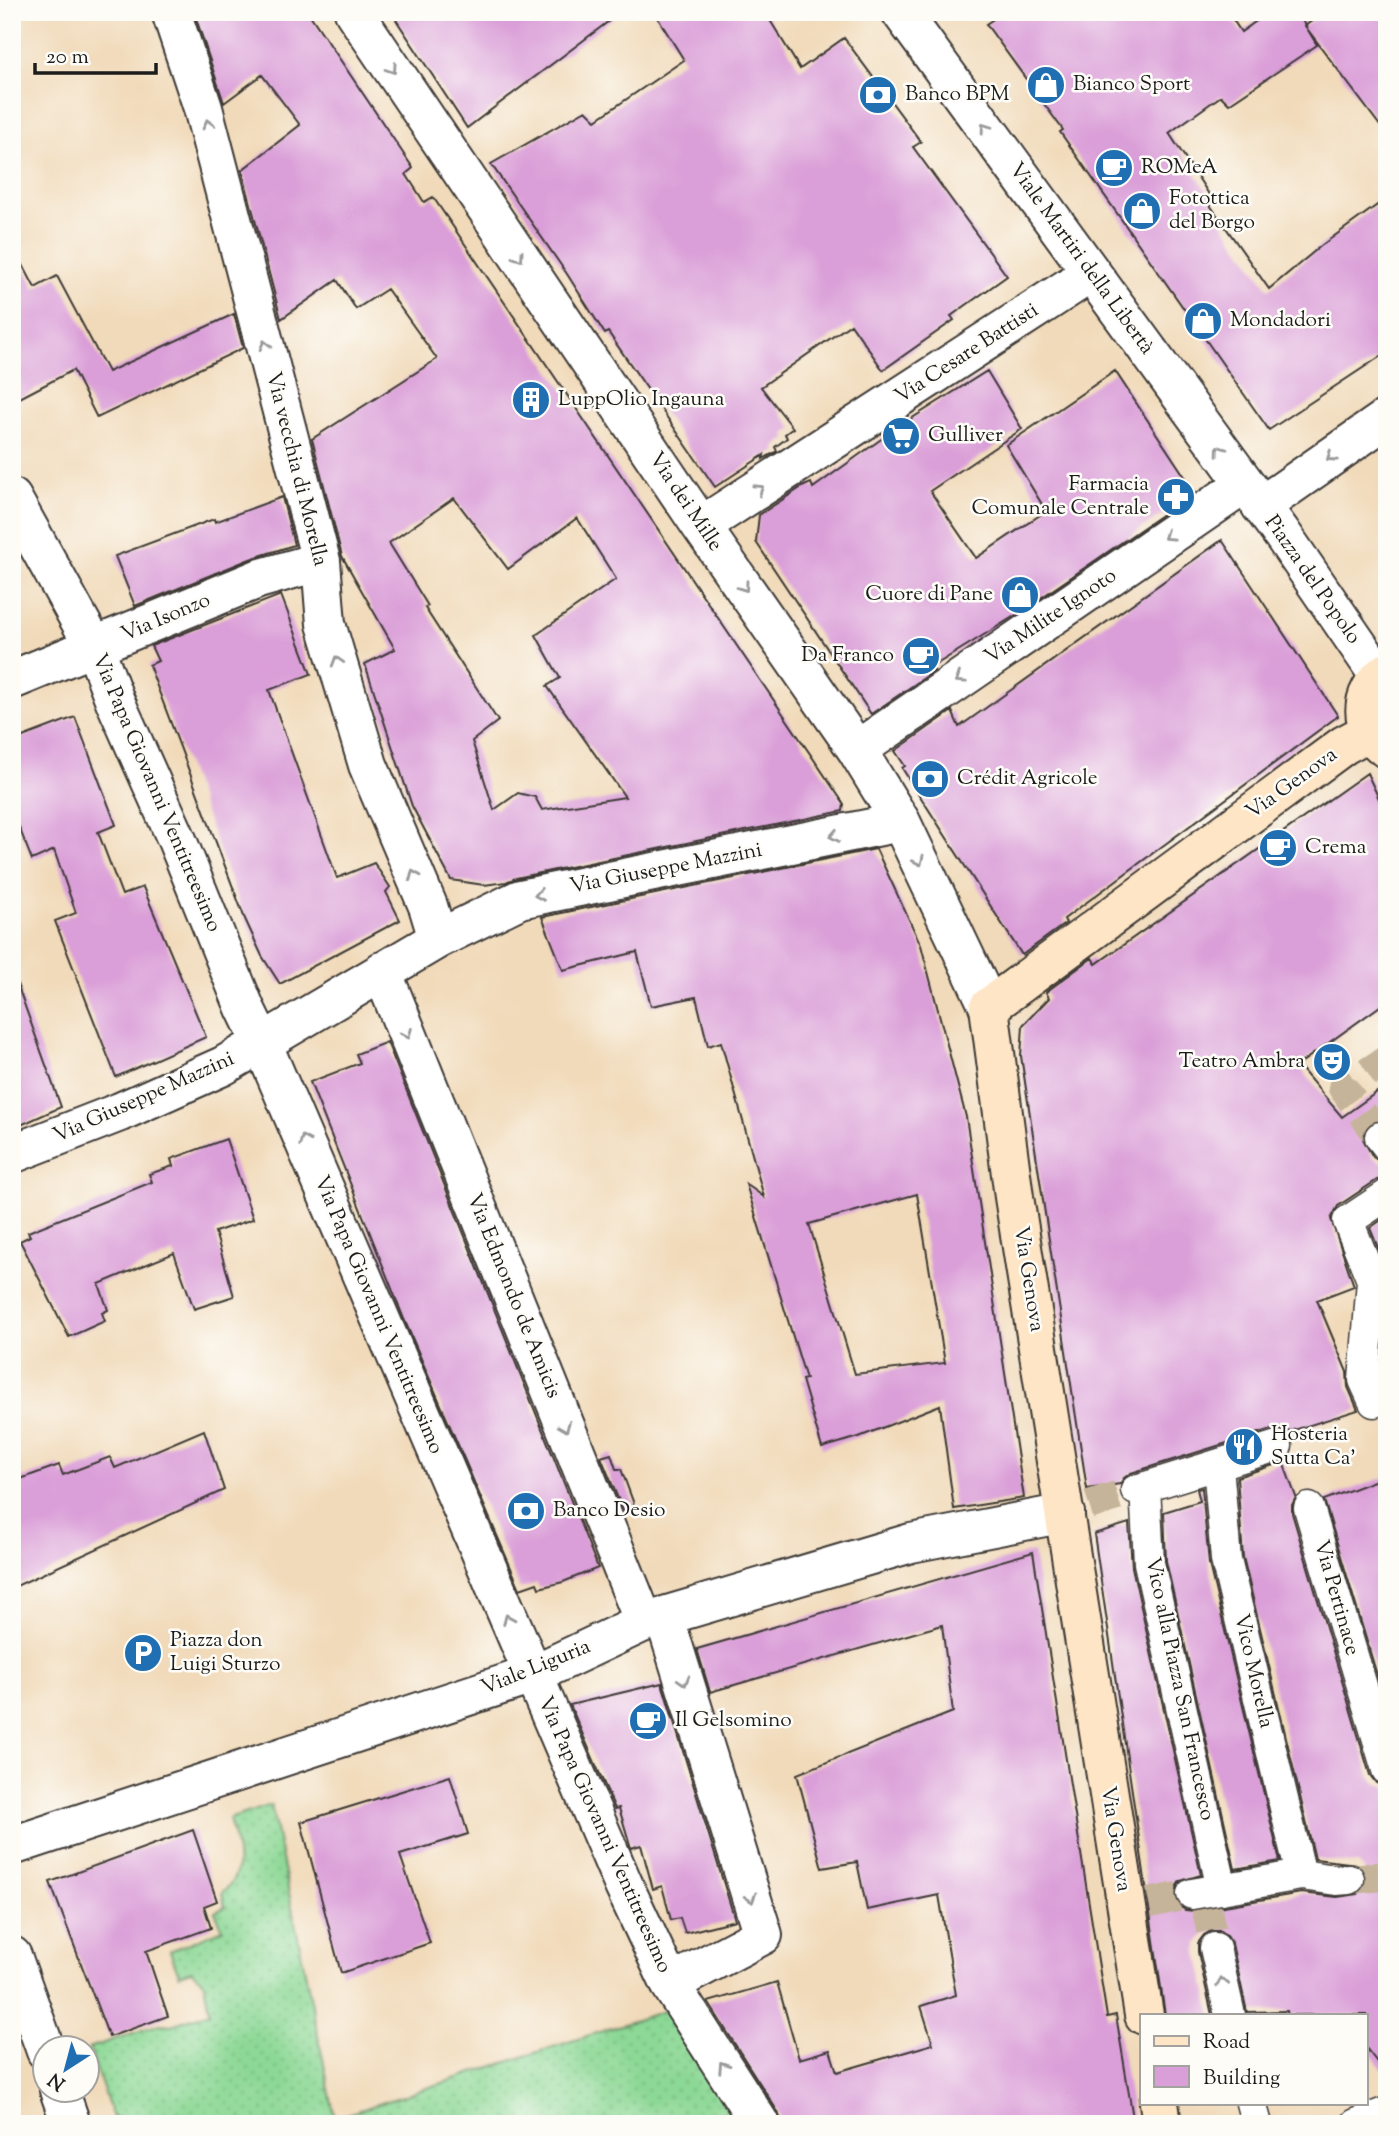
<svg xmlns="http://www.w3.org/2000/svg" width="1399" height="2136" viewBox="0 0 1399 2136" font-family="'Sorts Mill Goudy',serif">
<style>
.grass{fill:url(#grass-dots);stroke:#547a58;stroke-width:2}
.building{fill:#da9ed8;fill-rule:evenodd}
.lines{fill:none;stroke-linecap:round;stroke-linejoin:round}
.pedestrian-tunnel{stroke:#c6b49a;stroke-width:30;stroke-dasharray:30 15;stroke-linecap:butt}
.pedestrian-casing{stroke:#3c3834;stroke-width:33}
.minor-casing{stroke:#3c3834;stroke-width:42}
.tertiary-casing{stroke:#3c3834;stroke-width:42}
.secondary-casing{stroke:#3c3834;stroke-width:42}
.pedestrian{stroke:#fff;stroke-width:30}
.minor{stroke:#fff;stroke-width:38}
.tertiary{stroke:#fff;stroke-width:38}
.secondary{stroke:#fee5c5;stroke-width:38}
.oneway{stroke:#999}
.labels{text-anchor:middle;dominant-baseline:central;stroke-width:5;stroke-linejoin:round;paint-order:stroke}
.poi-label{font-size:21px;fill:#1c1c1c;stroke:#fdfcf7;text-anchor:start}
.street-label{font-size:21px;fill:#1c1c1c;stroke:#fdfcf7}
</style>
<defs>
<pattern id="grass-dots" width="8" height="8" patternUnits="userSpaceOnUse" patternTransform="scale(1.75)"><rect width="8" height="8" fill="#8cd895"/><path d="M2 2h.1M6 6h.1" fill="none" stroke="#78b980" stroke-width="1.8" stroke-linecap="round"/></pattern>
</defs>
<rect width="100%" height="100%" fill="#fdfcf7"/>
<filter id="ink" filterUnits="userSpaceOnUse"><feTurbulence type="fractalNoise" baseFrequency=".0143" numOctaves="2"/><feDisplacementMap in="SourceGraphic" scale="14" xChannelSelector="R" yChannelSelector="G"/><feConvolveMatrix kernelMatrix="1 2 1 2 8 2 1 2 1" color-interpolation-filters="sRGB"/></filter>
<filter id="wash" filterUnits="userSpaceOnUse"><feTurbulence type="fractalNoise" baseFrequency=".00686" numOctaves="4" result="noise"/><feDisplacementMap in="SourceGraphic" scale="28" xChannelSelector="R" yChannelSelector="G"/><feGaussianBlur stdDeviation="1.57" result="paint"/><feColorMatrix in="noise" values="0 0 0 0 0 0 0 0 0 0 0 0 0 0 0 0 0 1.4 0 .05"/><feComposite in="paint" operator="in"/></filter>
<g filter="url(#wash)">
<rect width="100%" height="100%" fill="#f1daba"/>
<path class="grass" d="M 271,1805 L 335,2118 L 667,2010 L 736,2124 L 115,2124 L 89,2048 L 160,2024 L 172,2025 L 210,2012 L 203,1980 L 191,1971 L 179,1975 L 170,1951 L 223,1929 L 215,1912 L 225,1907 L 222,1892 C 247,1873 236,1846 229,1819 Z"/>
<g id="blocks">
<path class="building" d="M 194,12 L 308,12 L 413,168 L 406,174 L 424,202 L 433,197 L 844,804 L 843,811 L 516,878 L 506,882 L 484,885 L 451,880 L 412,806 L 365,664 L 395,649 L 342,556 L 312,439 L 437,359 L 387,289 L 356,309 L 337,280 L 281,319 L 242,170 L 300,125 L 262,75 L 224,103 ZM 454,498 L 508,569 L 577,518 L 616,579 L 536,635 L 560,678 L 547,686 L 625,797 L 542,810 L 535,797 L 518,793 L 494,810 L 472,741 L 498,721 L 425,608 L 428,606 L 389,543 Z
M 391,12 L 621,12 L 467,128 Z
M 654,12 L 765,12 L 800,69 L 844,38 L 921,142 L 913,147 L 1007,276 L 951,316 L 954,320 L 883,370 L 851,324 L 761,387 L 793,428 L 785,434 L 787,438 L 775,447 L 777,451 L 763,459 L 764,455 L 715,487 L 608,332 L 605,334 L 567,274 L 491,164 L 586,110 L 596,120 L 684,60 Z
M 1004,12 L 1228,12 L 1241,32 L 1269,12 L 1297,12 L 1317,45 L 1229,104 L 1221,96 L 1169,133 L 1214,202 L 1210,205 L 1269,289 L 1322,245 L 1387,198 L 1387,352 L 1269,430 L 1060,132 L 1063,130 L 986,24 Z
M 1324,12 L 1387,12 L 1387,135 L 1305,26 Z
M 12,244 L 35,288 L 57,276 L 108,372 L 234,314 L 243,348 L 97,418 L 73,370 L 12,402 Z
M 987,371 L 1022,429 L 930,491 L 976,558 L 1046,511 L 1006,445 L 1115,371 L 1195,492 L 1016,615 L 932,667 L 934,671 L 871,714 L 756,542 L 759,515 L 802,487 L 811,483 L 813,488 L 898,427 Z
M 282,497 L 294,545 L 250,559 L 135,606 L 115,556 L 214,519 L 215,522 Z
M 1222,540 L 1338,716 L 1064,919 L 1066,923 L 1022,955 L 902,768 L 905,766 L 895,751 L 952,711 L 959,727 Z
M 281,595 L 311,674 L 269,690 L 337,878 L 374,863 L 390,887 L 386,892 L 400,920 L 280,984 L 262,956 L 245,919 L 149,665 L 158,661 L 151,646 Z
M 75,717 L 116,825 L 98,832 L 122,895 L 143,887 L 206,1037 L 116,1077 L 55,921 L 76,913 L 54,850 L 32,860 L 12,809 L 12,741 Z
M 1367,773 L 1387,816 L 1387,1001 L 1298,1065 L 1342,1117 L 1387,1085 L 1387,1121 L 1378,1120 L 1370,1123 L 1364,1130 L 1363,1139 L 1373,1157 L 1387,1166 L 1387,1178 L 1377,1180 L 1338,1206 L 1331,1219 L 1354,1286 L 1317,1300 L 1347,1372 L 1348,1387 L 1358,1410 L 1288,1432 L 1280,1429 L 1272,1429 L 1131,1473 L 1124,1478 L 1120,1484 L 1087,1489 L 1021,1056 L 1023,1025 L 1049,998 L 1046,992 L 1092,958 L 1096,964 Z
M 876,849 L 921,945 L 966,1117 L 1024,1498 L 954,1509 L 940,1405 L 859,1437 L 822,1448 L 802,1380 L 806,1379 L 746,1184 L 764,1197 L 721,1042 L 708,1046 L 696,997 L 651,1006 L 637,952 L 563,970 L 542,917 ZM 917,1194 L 945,1363 L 855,1374 L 809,1224 Z
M 17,984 L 61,1107 L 12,1129 L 12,985 Z
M 387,1042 L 598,1568 L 563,1582 L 539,1588 L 537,1583 L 520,1589 L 404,1319 L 310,1082 L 360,1063 L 356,1054 Z
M 226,1139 L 253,1219 L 215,1232 L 234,1296 L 194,1309 L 174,1253 L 99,1284 L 108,1310 L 102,1313 L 105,1321 L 69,1337 L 20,1241 L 30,1236 L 28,1232 L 152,1182 L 149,1174 L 173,1166 L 171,1159 Z
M 1387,1216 L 1387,1270 L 1370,1228 Z
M 204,1430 L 224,1490 L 12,1588 L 12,1482 L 59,1465 L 63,1475 L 110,1457 L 115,1468 Z
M 611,1454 L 616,1469 L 621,1469 L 635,1507 L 623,1511 L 601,1457 Z
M 1283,1462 L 1296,1497 L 1292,1505 L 1292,1513 L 1370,1775 L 1376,1783 L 1387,1787 L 1387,2075 L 1366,2048 L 1366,2015 L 1288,2015 L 1287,2011 L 1247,2012 L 1232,1944 L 1227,1936 L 1220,1931 L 1211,1931 L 1204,1935 L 1198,1943 L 1198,1952 L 1212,2015 L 1165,2015 L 1094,1534 L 1129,1523 L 1132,1567 L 1201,1875 L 1180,1881 L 1175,1889 L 1175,1898 L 1178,1905 L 1185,1910 L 1195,1911 L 1301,1893 L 1337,1897 L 1358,1894 L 1364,1887 L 1366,1878 L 1364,1870 L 1357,1864 L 1315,1859 L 1243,1557 L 1237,1477 Z
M 1387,1476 L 1387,1708 L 1324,1500 Z
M 1202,1488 L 1209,1564 L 1280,1861 L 1235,1869 L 1166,1561 L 1164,1512 L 1200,1501 L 1197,1489 Z
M 1033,1552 L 1107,2017 L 1116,2015 L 1134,2124 L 782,2124 L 778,2112 L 708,2002 L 777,1982 L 799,2059 L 830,2050 L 837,2072 L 933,2044 L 921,2006 L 956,1995 L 939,1895 L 867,1910 L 857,1862 L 822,1868 L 797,1774 L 953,1712 L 942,1625 L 710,1692 L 697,1649 Z
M 662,1683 L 735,1920 L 685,1933 L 680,1918 L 671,1920 L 662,1886 L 653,1889 L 641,1845 L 631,1848 L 619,1808 L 615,1809 L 570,1705 Z
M 450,1776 L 468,1834 L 400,1855 L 430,1943 L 341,1973 L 301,1822 Z
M 193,1830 L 217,1901 L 204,1906 L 211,1928 L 146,1951 L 168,2016 L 109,2037 L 50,1882 Z"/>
</g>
</g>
<g filter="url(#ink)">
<use href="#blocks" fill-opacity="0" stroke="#3c3834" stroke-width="2"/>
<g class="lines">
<path class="pedestrian-tunnel" d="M 1380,1137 L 1343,1088 L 1387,1060
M 1089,1505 L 1136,1490
M 1349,1879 L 1387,1876
M 1205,1901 L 1215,1948
M 1149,1903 L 1192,1894"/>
<defs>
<path id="pedestrian" d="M 1380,1137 L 1387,1146
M 1374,1402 L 1364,1380 L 1372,1280 L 1348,1221 L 1387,1195
M 1218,1465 L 1226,1560 L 1301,1875
M 1145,1487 L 1149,1563 L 1222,1889
M 1136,1490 L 1277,1446
M 1309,1508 L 1387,1770
M 1192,1894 L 1301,1875 L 1336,1880 L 1349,1879
M 1215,1948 L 1230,2015
M 1251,2103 L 1257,2124
M 1356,2124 L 1387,2112"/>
<path id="minor" d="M 171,12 L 203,108 L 321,561 L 326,624 L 368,765 L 428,906 L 438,939
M 354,12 L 701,526 L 857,750 L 901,822 L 989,1007
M 12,498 L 95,648 L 115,701 L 177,840 L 245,1008 L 262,1043 L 624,1886 L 670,1984 L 760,2124
M 1261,506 L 1387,418
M 701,526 L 1091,273
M 12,680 L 258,579 L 321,561
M 857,750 L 1245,484
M 382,971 L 644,1622
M 12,1154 L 120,1112 L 223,1066 L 438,939 L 520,899 L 901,822
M 664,1616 L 763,1935 L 670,1984
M 12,1846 L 532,1675 L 644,1622 L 911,1543 L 1065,1513
M 12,1956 L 46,2051
M 59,2090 L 71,2124"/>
<path id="tertiary" d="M 901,12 L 1282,534 L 1380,677"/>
<path id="secondary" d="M 1387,672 C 1358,692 1358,729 1387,749
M 1144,2015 L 1014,1197 L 989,1007 L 1344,745 L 1370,731
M 1159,2103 L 1162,2124"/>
</defs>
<use href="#pedestrian" class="pedestrian-casing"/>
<use href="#minor" class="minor-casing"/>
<use href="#tertiary" class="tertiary-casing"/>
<use href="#secondary" class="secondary-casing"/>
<use href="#pedestrian" class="pedestrian"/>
<use href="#minor" class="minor"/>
<use href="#tertiary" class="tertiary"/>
<use href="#secondary" class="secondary"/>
</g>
<defs><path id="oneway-chevron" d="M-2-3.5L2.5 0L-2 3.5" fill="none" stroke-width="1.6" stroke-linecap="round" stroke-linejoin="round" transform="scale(1.75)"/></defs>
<g class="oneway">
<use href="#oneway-chevron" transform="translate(392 69) rotate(56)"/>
<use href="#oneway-chevron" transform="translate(208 124) rotate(-105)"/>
<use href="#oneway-chevron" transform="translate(985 128) rotate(-126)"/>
<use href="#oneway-chevron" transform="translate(519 257) rotate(56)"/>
<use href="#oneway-chevron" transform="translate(265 345) rotate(-105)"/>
<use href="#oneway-chevron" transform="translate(1220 450) rotate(-126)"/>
<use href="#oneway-chevron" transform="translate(1331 457) rotate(145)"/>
<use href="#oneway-chevron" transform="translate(759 489) rotate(-33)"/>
<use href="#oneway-chevron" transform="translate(1168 536) rotate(146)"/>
<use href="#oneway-chevron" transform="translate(744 587) rotate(55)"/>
<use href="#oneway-chevron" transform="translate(337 661) rotate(-107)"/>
<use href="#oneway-chevron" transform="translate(960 679) rotate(146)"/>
<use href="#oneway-chevron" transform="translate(834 836) rotate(169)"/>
<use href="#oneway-chevron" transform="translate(919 861) rotate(65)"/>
<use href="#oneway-chevron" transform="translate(414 875) rotate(-113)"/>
<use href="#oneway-chevron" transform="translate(539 895) rotate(169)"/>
<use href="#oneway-chevron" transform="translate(407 1034) rotate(68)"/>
<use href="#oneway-chevron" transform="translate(304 1140) rotate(-113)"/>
<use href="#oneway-chevron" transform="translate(565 1427) rotate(68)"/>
<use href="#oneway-chevron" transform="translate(508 1619) rotate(-113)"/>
<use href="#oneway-chevron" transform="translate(684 1681) rotate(73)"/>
<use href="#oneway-chevron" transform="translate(751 1898) rotate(73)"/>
<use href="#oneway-chevron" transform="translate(1222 1982) rotate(-102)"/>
<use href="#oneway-chevron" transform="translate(723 2066) rotate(-123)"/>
</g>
</g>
<defs>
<symbol id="shop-disc" viewBox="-11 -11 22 22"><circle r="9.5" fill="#1f6fb2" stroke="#fdfcf7"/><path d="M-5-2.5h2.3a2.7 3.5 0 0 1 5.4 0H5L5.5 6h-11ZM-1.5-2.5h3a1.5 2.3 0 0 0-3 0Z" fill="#fff"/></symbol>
<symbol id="bank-disc" viewBox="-11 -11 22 22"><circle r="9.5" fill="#1f6fb2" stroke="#fdfcf7"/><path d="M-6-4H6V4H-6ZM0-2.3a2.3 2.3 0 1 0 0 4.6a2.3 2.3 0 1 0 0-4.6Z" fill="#fff"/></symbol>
<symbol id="cafe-disc" viewBox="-11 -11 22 22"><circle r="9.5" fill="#1f6fb2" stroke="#fdfcf7"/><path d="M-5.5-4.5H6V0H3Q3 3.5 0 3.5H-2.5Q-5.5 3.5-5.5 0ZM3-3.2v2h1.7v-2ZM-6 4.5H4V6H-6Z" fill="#fff"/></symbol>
<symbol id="building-disc" viewBox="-11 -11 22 22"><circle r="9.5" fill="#1f6fb2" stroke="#fdfcf7"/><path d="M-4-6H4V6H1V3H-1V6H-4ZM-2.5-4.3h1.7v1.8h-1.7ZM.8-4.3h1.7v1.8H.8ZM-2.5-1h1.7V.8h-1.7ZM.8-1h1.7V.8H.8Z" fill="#fff"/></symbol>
<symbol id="supermarket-disc" viewBox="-11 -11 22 22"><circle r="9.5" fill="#1f6fb2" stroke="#fdfcf7"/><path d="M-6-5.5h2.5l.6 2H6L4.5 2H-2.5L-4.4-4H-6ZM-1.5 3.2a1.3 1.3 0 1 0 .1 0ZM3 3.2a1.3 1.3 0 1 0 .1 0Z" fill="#fff"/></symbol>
<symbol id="pharmacy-disc" viewBox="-11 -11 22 22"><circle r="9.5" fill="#1f6fb2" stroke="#fdfcf7"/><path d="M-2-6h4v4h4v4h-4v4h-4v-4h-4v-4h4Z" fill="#fff"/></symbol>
<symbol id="theatre-disc" viewBox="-11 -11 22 22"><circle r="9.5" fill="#1f6fb2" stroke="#fdfcf7"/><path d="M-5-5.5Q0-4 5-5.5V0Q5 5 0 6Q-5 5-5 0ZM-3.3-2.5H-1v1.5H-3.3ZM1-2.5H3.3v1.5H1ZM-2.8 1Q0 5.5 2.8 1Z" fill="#fff"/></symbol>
<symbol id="restaurant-disc" viewBox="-11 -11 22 22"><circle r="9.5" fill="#1f6fb2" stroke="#fdfcf7"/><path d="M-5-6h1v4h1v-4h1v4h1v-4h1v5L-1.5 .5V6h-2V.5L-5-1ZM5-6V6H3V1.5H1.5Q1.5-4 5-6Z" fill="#fff"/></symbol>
<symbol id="parking-disc" viewBox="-11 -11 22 22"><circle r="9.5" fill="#1f6fb2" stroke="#fdfcf7"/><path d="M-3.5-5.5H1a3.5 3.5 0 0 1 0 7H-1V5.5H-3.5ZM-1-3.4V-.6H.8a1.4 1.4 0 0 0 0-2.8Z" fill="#fff"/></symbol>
</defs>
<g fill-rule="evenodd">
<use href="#shop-disc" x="1024" y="63" width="44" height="44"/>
<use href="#bank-disc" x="856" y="73" width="44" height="44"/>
<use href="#cafe-disc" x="1092" y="146" width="44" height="44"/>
<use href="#shop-disc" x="1120" y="189" width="44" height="44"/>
<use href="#shop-disc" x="1181" y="299" width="44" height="44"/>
<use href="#building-disc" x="509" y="378" width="44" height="44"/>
<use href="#supermarket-disc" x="879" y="414" width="44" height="44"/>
<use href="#pharmacy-disc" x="1154" y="475" width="44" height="44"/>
<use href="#shop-disc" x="998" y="573" width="44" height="44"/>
<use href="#cafe-disc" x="899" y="634" width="44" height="44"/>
<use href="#bank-disc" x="908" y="757" width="44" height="44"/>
<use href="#cafe-disc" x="1256" y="826" width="44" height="44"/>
<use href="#theatre-disc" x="1310" y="1040" width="44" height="44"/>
<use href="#restaurant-disc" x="1222" y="1425" width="44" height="44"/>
<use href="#bank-disc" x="504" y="1489" width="44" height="44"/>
<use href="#parking-disc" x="121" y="1631" width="44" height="44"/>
<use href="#cafe-disc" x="626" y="1699" width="44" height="44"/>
</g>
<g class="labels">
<g class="poi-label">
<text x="1073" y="85">Bianco Sport</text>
<text x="905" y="95">Banco BPM</text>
<text x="1141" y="168">ROMeA</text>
<text x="1169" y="199">Fotottica<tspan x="1169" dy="24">del Borgo</tspan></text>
<text x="1230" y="321">Mondadori</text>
<text x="558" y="400">LuppOlio Ingauna</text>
<text x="928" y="436">Gulliver</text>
<text x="1149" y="485" text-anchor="end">Farmacia<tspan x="1149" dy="24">Comunale Centrale</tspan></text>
<text x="993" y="595" text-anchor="end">Cuore di Pane</text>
<text x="894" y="656" text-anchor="end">Da Franco</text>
<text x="957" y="779">Crédit Agricole</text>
<text x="1305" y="848">Crema</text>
<text x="1305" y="1062" text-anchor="end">Teatro Ambra</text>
<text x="1271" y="1435">Hosteria<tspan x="1271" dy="24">Sutta Ca'</tspan></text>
<text x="553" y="1511">Banco Desio</text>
<text x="170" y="1641">Piazza don<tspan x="170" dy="24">Luigi Sturzo</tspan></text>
<text x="675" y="1721">Il Gelsomino</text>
</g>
<g class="street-label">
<text transform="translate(1081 259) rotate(54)">Viale Martiri della Libertà</text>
<text transform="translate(967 354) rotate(-33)">Via Cesare Battisti</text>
<text transform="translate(296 469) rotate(76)">Via vecchia di Morella</text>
<text transform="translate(685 502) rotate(56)">Via dei Mille</text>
<text transform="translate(1312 580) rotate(55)">Piazza del Popolo</text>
<text transform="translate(1051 617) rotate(-34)">Via Milite Ignoto</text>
<text transform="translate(166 618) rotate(-23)">Via Isonzo</text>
<text transform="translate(1292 784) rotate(-36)">Via Genova</text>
<text transform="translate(156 793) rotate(67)">Via Papa Giovanni Ventitreesimo</text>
<text transform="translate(666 869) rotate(-11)">Via Giuseppe Mazzini</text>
<text transform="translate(144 1098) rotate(-24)">Via Giuseppe Mazzini</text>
<text transform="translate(1028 1279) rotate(81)">Via Genova</text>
<text transform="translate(513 1296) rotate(68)">Via Edmondo de Amicis</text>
<text transform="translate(378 1315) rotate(67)">Via Papa Giovanni Ventitreesimo</text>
<text transform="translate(1336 1598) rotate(74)">Via Pertinace</text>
<text transform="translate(536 1668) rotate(-22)">Viale Liguria</text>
<text transform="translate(1253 1671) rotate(77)">Vico Morella</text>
<text transform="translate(1179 1689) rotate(78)">Vico alla Piazza San Francesco</text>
<text transform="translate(604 1835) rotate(66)">Via Papa Giovanni Ventitreesimo</text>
<text transform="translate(1115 1839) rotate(81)">Via Genova</text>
</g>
</g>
<rect width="1399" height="2136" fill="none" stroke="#fdfcf7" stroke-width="42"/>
<rect x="1140" y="2014" width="228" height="91" fill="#fdfcf7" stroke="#a3a29f" stroke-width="2"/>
<rect x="1154" y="2036" width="35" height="10" fill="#fee5c5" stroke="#a3a29f" stroke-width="2"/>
<text x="1203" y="2048" font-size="21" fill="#1c1c1c">Road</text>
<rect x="1154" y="2066" width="35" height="21" fill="#da9ed8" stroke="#a3a29f" stroke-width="2"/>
<text x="1203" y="2084" font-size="21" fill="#1c1c1c">Building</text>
<g transform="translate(66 2069) rotate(216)"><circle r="33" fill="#fdfcf7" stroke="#a3a29f" stroke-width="2"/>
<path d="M0-5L12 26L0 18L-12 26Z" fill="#1f6fb2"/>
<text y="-10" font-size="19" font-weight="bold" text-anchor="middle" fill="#1c1c1c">N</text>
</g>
<path d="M35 63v10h121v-10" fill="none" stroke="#1c1c1c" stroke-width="3.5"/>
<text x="46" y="63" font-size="21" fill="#1c1c1c" stroke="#fdfcf7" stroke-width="5" paint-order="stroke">20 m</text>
</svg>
